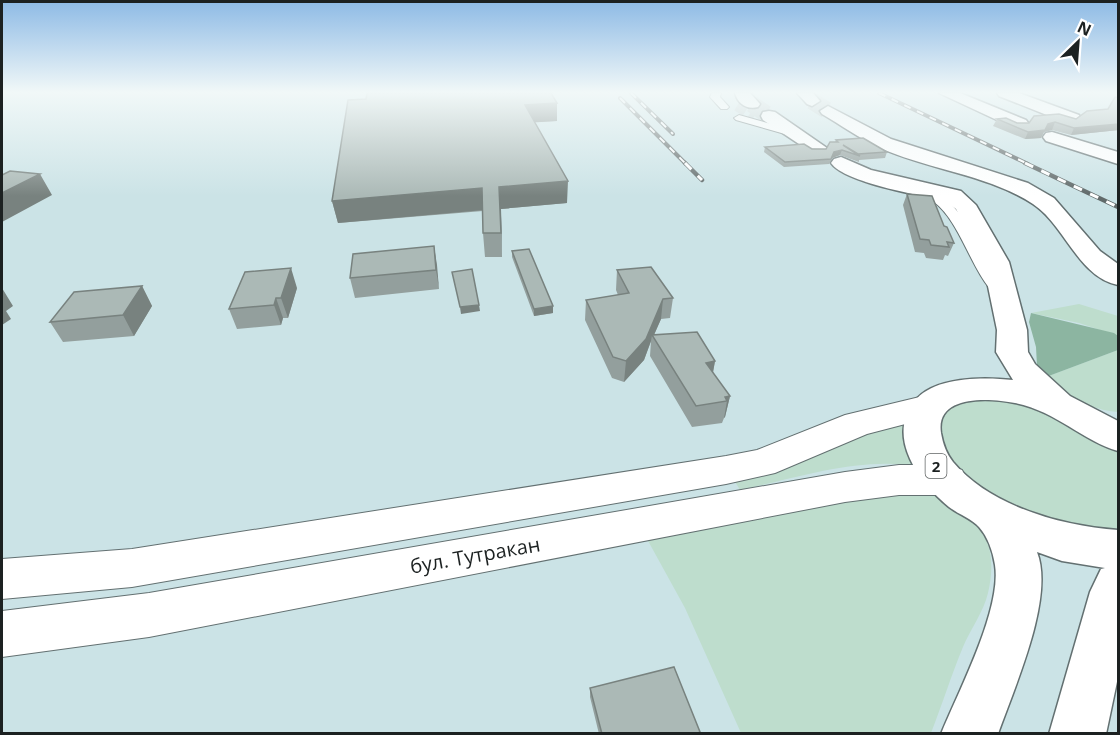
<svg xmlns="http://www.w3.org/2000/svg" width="1120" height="735" viewBox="0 0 1120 735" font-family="'Open Sans',sans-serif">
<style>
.built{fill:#cbe3e6}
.green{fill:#beddcd}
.forest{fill:#8cb5a1}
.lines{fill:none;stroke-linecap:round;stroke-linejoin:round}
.minor-tunnel{stroke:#b9c6c7;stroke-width:10;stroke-dasharray:10 5;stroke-linecap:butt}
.trunk-tunnel{stroke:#b9c6c7;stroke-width:17;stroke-dasharray:17 8;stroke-linecap:butt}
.minor-casing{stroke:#637071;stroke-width:2}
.primary-casing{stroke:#637071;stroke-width:2}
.trunk-casing{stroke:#637071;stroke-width:3}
.minor{fill:#fff;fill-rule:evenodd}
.primary{fill:#fff;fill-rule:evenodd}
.trunk{fill:#fff;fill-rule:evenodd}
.rail-far1-casing{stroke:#616a6a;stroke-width:4}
.rail-casing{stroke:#616a6a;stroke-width:4.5}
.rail-far1{stroke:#fff;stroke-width:2;stroke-dasharray:7;stroke-linecap:butt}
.rail{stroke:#fff;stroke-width:3;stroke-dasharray:9;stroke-linecap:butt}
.wall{fill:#939f9d}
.shaded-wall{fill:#78827f}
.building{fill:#abb9b6;stroke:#78827f;stroke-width:1.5}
.labels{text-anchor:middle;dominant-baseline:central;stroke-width:4.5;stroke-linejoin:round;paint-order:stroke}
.shield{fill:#fff;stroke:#606464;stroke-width:1.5}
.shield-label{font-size:15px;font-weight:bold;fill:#1c2121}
.near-street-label{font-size:20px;fill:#1c2121;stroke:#fff}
</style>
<rect width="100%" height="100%" fill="#e0eff0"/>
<path class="built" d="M 2,93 L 1118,93 L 1118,733 L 2,733 Z"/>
<path class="green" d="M 1079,304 L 1118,316 L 1118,336 L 1079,323 L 1031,313 Z
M 1118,350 L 1118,412 C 1091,410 1065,396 1046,377 Z
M 976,398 L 1028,403 L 1104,439 L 1118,452 L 1118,528 L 1104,531 L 1010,509 L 948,462 L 935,425 L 945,408 Z
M 905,422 L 920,467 C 864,455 796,478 740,490 L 734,480 L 817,445 Z
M 924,491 C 975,506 1001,538 988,593 C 984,611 970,630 963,647 C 951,676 942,705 931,733 L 741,733 L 685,608 L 647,539 L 834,500 Z"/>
<path class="forest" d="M 1031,313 L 1114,333 L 1118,336 L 1118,350 L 1046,377 L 1037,366 L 1036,347 L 1029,322 Z"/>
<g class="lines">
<path class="minor-tunnel" d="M 737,106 L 754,117"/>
<path class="trunk-tunnel" d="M 812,101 L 828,111
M 752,104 L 769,116"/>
<defs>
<path id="minor" d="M 712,93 L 721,93 L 720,97 L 729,107 L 727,109 L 721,109 L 710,97 Z
M 739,115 L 803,133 L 804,135 L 799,138 L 736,120 L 734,118 Z
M 916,185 C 962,197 969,233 991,269 C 997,279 1006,285 1012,294 L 1010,298 L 998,298 C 969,269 962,223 933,201 C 927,197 919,195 912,192 L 910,189 Z"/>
<path id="primary" d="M 928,395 L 940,399 L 945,407 L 940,415 L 867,434 L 775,473 L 726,484 L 132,587 L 2,599 L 2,559 L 132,549 L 726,456 L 757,450 L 845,415 Z
M 899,465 L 948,465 L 962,470 L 967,480 L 962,490 L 948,495 L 899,495 L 845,502 L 149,637 L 2,657 L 2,611 L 149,593 L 845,472 Z"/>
<path id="trunk" d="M 735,93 L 750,93 L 760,104 L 758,107 C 747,110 738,104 735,93 Z
M 797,93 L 813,93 L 820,101 L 812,106 L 807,104 Z
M 939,93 L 960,93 L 1026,120 L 1029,124 L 1026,128 L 1014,128 Z
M 997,93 L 1019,93 L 1079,115 L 1081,119 L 1073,124 L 1067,123 L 999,96 Z
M 828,106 L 891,139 L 1028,183 L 1054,198 L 1100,251 L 1118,264 L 1118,285 C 1078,277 1065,225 1033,204 C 987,174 928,170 878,147 C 859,138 841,125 822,114 L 820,111 Z
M 769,111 L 775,112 L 827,148 L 825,152 L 811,152 L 763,120 L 761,116 L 763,112 Z
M 1052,132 L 1118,152 L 1118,164 L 1046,141 L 1043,137 L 1046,133 Z
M 841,157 L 871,170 L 961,191 L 976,205 L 1009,262 L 1027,330 L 1028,352 L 1035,364 L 1070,396 L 1118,421 L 1118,451 C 1083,441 1056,411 1015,403 C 990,398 935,394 941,433 C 943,444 946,453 953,462 C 991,507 1063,526 1118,530 L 1118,677 L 1106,734 L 1049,734 L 1090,592 L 1101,569 L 1105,568 L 1062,561 L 1037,552 C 1055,598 1014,688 998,734 L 941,734 C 958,692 1002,609 995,565 C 993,552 988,537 979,527 C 972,519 958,514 949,507 C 920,483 886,438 914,402 C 933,376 984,377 1013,380 L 996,352 L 997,330 L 983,262 L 956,209 L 945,201 C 920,195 845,183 831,163 L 834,159 Z"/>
</defs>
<use href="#minor" class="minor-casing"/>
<use href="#primary" class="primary-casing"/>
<use href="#trunk" class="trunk-casing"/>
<use href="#minor" class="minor"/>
<use href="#primary" class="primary"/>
<use href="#trunk" class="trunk"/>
<defs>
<path id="rail-far1" d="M 631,93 L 673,134
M 879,93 L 1028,164
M 620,98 L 686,164"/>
<path id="rail" d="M 685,163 L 702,180
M 1025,163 L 1118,207"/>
</defs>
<use href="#rail-far1" class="rail-far1-casing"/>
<use href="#rail" class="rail-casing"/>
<use href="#rail-far1" class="rail-far1"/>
<use href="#rail" class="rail"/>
</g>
<path class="wall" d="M 366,99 L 557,103 L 557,121 L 534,122 L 567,203 L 501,209 L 502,257 L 485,257 L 483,233 L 483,211 L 338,223 L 332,201 Z
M 1034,116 L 1119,130 L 1071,135 L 1052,130 L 1044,132 L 1041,138 L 1025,139 L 993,126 L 997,119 L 1017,123 L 1029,123 Z
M 836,140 L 887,152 L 885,158 L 859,160 L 859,162 L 840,155 L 832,158 L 829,164 L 784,167 L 764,152 L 765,147 L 826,149 L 835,142 Z
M 907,194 L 944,226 L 954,243 L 948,256 L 945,255 L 943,260 L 926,258 L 924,253 L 915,252 L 903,205 Z
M 434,246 L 439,289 L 355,298 L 350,278 Z
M 512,251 L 553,306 L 553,313 L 534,316 L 512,257 Z
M 617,270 L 673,298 L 670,318 L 661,319 L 654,335 L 715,361 L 713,373 L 730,396 L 725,417 L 724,418 L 722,423 L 692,427 L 650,356 L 651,341 L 644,360 L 624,382 L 612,378 L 585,320 L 586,300 L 618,295 L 616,290 Z
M 142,286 L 152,306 L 134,336 L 63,342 L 50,322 Z
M 297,288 L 288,318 L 283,318 L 281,325 L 237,329 L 229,309 Z
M 590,688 L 699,734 L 599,734 L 590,697 Z"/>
<path class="shaded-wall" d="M 557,103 L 557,121 L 525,123 L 525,105 Z
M 1055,122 L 1052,130 L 1044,132 L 1048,124 Z
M 1119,124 L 1119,130 L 1071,135 L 1074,128 Z
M 1045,130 L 1041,138 L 1025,139 L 1028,132 Z
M 842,150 L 840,155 L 832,158 L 829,164 L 834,152 Z
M 40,174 L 52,195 L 2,222 L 2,193 Z
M 568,181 L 567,203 L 501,209 L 502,257 L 499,187 Z
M 482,188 L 484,210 L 338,223 L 332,201 Z
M 434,246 L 437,265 L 439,289 L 436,270 Z
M 291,268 L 297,288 L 288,318 L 281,298 Z
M 142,286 L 152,306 L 134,336 L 123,315 Z
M 2,288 L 13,306 L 6,311 L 11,319 L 2,325 Z
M 276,298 L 283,318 L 281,325 L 274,305 Z
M 663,299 L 661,319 L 653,337 L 652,335 L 651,341 L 644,360 L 624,382 L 626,361 Z
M 479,305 L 480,311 L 461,314 L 460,307 Z
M 553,306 L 553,313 L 534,316 L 534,309 Z
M 715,361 L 711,382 L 706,363 Z
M 730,396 L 725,417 L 724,418 L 727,401 L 725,397 Z"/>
<path class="building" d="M 367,93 L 551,93 L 557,103 L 525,105 L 568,181 L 499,187 L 501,233 L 483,233 L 482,188 L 332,201 L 348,100 L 366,99 Z
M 1115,97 L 1119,98 L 1119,124 L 1074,128 L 1055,122 L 1048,124 L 1045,130 L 1028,132 L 997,119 L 1006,118 L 1017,123 L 1029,123 L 1034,116 L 1059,114 L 1076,119 L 1087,111 L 1108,109 Z
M 863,138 L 887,152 L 858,154 L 843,145 L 860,156 L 842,150 L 834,152 L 831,159 L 785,162 L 765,147 L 804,144 L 812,149 L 826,149 L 830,142 L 838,142 L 836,140 Z
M 10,171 L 40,174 L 2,193 L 2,175 Z
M 907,194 L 932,196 L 944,226 L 947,227 L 954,243 L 947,242 L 949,247 L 931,245 L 929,240 L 920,239 Z
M 434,246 L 436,270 L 350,278 L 353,254 Z
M 529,249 L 553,306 L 534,309 L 512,251 Z
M 651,267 L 673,298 L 663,299 L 646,339 L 626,361 L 613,357 L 586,300 L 629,293 L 617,270 Z
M 291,268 L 281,298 L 276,298 L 274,305 L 229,309 L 245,272 Z
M 472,269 L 479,305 L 460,307 L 452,272 Z
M 142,286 L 123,315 L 50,322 L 74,292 Z
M 697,332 L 715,361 L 706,363 L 730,396 L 725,397 L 727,401 L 696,406 L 652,335 Z
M 674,667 L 700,732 L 696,734 L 602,734 L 590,688 Z"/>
<linearGradient id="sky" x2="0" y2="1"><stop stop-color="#8dbae5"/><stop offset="0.47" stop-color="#f1f8f8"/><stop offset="1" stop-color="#f1f8f8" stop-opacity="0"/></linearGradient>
<rect width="1120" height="196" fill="url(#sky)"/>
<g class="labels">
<rect class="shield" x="925.5" y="454" width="21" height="24" rx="4.5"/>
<g class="shield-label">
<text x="936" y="466">2</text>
</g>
<g class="near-street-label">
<text transform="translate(475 555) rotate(-10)">бул. Тутракан</text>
</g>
</g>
<rect width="1120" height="735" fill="none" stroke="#1c2121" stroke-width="6"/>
<g transform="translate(1078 42) rotate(25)" stroke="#ffffff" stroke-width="4.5" paint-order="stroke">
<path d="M0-4.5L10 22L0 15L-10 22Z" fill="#1c2121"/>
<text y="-9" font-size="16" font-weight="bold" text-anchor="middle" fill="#1c2121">N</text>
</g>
</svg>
